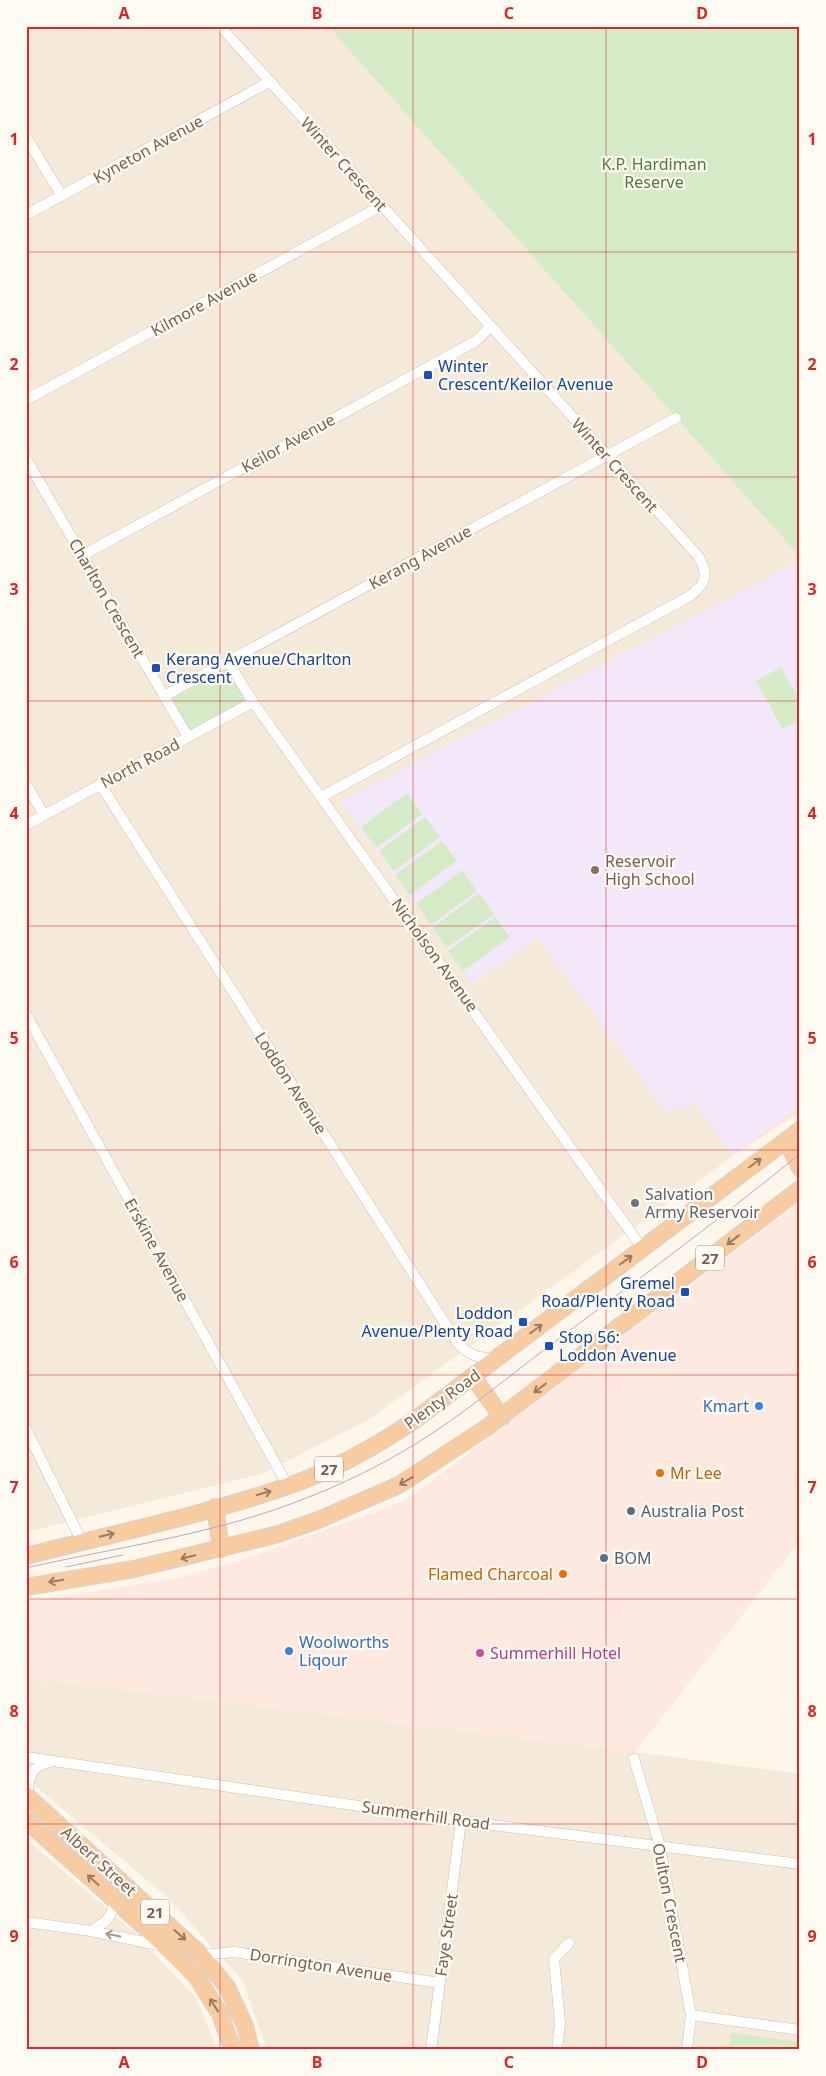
<svg xmlns="http://www.w3.org/2000/svg" width="826" height="2076" viewBox="0 0 826 2076" font-family="'Noto Sans',sans-serif">
<style>
.residential{fill:#f5e9d9}
.commercial{fill:#fde9df}
.education{fill:#f3e7fa}
.green{fill:#d5ebc8}
.lines{fill:none;stroke-linecap:round;stroke-linejoin:round}
.minor-casing{stroke:#d0bfaf;stroke-width:11}
.trunk-casing{stroke:#d9d2cd;stroke-width:18}
.minor{stroke:#fff;stroke-width:10}
.trunk{stroke:#f8cca3;stroke-width:16}
.tram{stroke:#baa7c8;stroke-width:1}
.oneway{stroke:#997a62}
.oneway2{stroke:#a8968b}
.grid{fill:none;stroke:#d62828;stroke-width:1;stroke-opacity:0.55}
.transit-dot{fill:#1a4fb4;stroke:#fffaf2;stroke-width:2}
.education-dot{fill:#8d6e63;stroke:#fffaf2;stroke-width:2}
.worship-dot{fill:#6b7280;stroke:#fffaf2;stroke-width:2}
.shop-dot{fill:#3f7fe0;stroke:#fffaf2;stroke-width:2}
.food-dot{fill:#e8710a;stroke:#fffaf2;stroke-width:2}
.service-dot{fill:#5c6f8a;stroke:#fffaf2;stroke-width:2}
.hotel-dot{fill:#d1479c;stroke:#fffaf2;stroke-width:2}
.labels{text-anchor:middle;dominant-baseline:central;stroke-width:4.5;stroke-linejoin:round;paint-order:stroke}
.shield{fill:#fffaf2;stroke:#a18d7e;stroke-width:1}
.shield-label{font-size:15px;font-weight:bold;fill:#795e4d}
.street-label{font-size:16px;fill:#795e4d;stroke:#fffaf2}
.park-label{font-size:16px;fill:#507941;stroke:#fffaf2}
.transit-label{font-size:16px;fill:#164399;stroke:#fffaf2;text-anchor:start}
.education-label{font-size:16px;fill:#785e54;stroke:#fffaf2;text-anchor:start}
.worship-label{font-size:16px;fill:#5b616d;stroke:#fffaf2;text-anchor:start}
.shop-label{font-size:16px;fill:#366cbe;stroke:#fffaf2;text-anchor:end}
.food-label{font-size:16px;fill:#c56008;stroke:#fffaf2;text-anchor:start}
.service-label{font-size:16px;fill:#4e5e75;stroke:#fffaf2;text-anchor:start}
.hotel-label{font-size:16px;fill:#b23c85;stroke:#fffaf2;text-anchor:start}
.neatline{fill:none;stroke:#d62828;stroke-width:2}
.grid-label{font-size:16px;text-anchor:middle;font-weight:bold;fill:#d62828}
</style>
<rect width="100%" height="100%" fill="#fdf6eb"/>
<path class="residential" d="M 26,26 L 329,26 L 800,556 L 800,1112 L 733,1156 L 368,1420 L 262,1474 L 26,1532 Z
M 26,1678 L 635,1752 L 800,1774 L 800,2050 L 267,2050 L 243,1981 L 167,1897 L 26,1778 Z
M 26,1839 L 135,1933 L 196,1998 L 218,2050 L 26,2050 Z"/>
<path class="commercial" d="M 800,1202 L 800,1541 L 635,1752 L 26,1678 L 26,1602 L 181,1577 L 242,1560 L 405,1501 Z"/>
<path class="education" d="M 800,561 L 800,1105 L 733,1156 L 692,1099 L 688,1109 L 678,1106 L 667,1114 L 537,938 L 472,985 L 341,801 Z"/>
<path class="green" d="M 328,26 L 800,26 L 800,557 Z
M 228,662 L 253,702 L 188,737 L 164,696 Z
M 781,667 L 800,701 L 800,720 L 783,729 L 756,681 Z
M 407,793 L 422,814 L 376,848 L 361,827 Z
M 425,817 L 440,837 L 394,871 L 379,851 Z
M 442,841 L 457,861 L 410,895 L 395,875 Z
M 462,870 L 477,891 L 431,925 L 416,904 Z
M 479,893 L 494,914 L 447,948 L 432,928 Z
M 495,917 L 510,937 L 463,971 L 448,951 Z
M 731,2033 L 800,2042 L 800,2050 L 729,2050 Z"/>
<g class="lines">
<defs>
<path id="minor" d="M 220,26 L 699,557 C 709,576 706,585 688,597 L 321,797
M 26,137 L 62,196
M 26,215 L 269,82
M 26,400 L 381,206
M 26,459 L 188,737
M 83,555 L 476,341 L 490,327
M 228,662 L 253,702 L 642,1248
M 164,696 L 676,418
M 26,784 L 44,815
M 100,784 L 455,1339 C 466,1354 477,1359 496,1358
M 26,825 L 253,702
M 26,1014 L 288,1486
M 26,1429 L 82,1542
M 26,1757 L 461,1821 L 800,1864
M 634,1759 L 660,1846 L 691,2015 L 687,2050
M 28,1796 C 28,1778 30,1766 49,1762
M 26,1922 L 91,1931 L 163,1946
M 91,1931 C 107,1921 112,1919 114,1899
M 201,1955 L 234,1952 L 440,1983
M 691,2015 L 800,2030
M 431,2050 L 461,1821
M 557,2050 L 560,2023 L 554,1959 L 569,1943"/>
<path id="trunk" d="M 786,1140 L 800,1168
M 473,1377 L 502,1417
M 215,1507 L 221,1549
M 26,1556 C 112,1534 204,1515 288,1486 C 332,1471 373,1448 412,1422 L 800,1130
M 26,1587 L 134,1569 L 275,1535 L 316,1521 L 399,1485 L 486,1428 L 800,1189
M 26,1795 L 201,1955 L 227,1987 L 245,2026 L 251,2050
M 26,1820 L 168,1948 L 196,1976 L 220,2014 L 233,2050"/>
</defs>
<use href="#minor" class="minor-casing"/>
<use href="#trunk" class="trunk-casing"/>
<use href="#minor" class="minor"/>
<use href="#trunk" class="trunk"/>
<path class="tram" d="M 66,1567 L 123,1555
M 26,1568 C 113,1548 203,1536 288,1505 C 332,1489 377,1468 417,1443 C 467,1412 514,1372 561,1337 C 642,1277 722,1217 800,1154"/>
</g>
<defs><path id="oneway-shaft" d="M-6 0H5M1.5-3L5.5 0L1.5 3" fill="none" stroke-width="1.6" stroke-linecap="round" stroke-linejoin="round" transform="scale(1.25)"/></defs>
<g class="oneway">
<use href="#oneway-shaft" transform="translate(755 1163) rotate(-37)"/>
<use href="#oneway-shaft" transform="translate(733 1240) rotate(142)"/>
<use href="#oneway-shaft" transform="translate(626 1260) rotate(-37)"/>
<use href="#oneway-shaft" transform="translate(536 1329) rotate(-37)"/>
<use href="#oneway-shaft" transform="translate(540 1388) rotate(143)"/>
<use href="#oneway-shaft" transform="translate(406 1481) rotate(149)"/>
<use href="#oneway-shaft" transform="translate(264 1493) rotate(-16)"/>
<use href="#oneway-shaft" transform="translate(107 1535) rotate(-14)"/>
<use href="#oneway-shaft" transform="translate(188 1557) rotate(166)"/>
<use href="#oneway-shaft" transform="translate(56 1581) rotate(170)"/>
<use href="#oneway-shaft" transform="translate(93 1880) rotate(-138)"/>
<use href="#oneway-shaft" transform="translate(180 1935) rotate(42)"/>
<use href="#oneway-shaft" transform="translate(214 2005) rotate(-122)"/>
</g>
<use class="oneway2" href="#oneway-shaft" transform="translate(113 1935) rotate(-169)"/>
<path class="grid" d="M 220,26 L 220,2050M 413,26 L 413,2050M 606,26 L 606,2050M 26,252 L 800,252M 26,477 L 800,477M 26,701 L 800,701M 26,926 L 800,926M 26,1150 L 800,1150M 26,1375 L 800,1375M 26,1599 L 800,1599M 26,1824 L 800,1824"/>
<g class="transit-dot">
<rect x="423" y="370" width="10" height="10" rx="2.5"/>
<rect x="151" y="663" width="10" height="10" rx="2.5"/>
<rect x="680" y="1287" width="10" height="10" rx="2.5"/>
<rect x="518" y="1317" width="10" height="10" rx="2.5"/>
<rect x="544" y="1341" width="10" height="10" rx="2.5"/>
</g>
<circle class="education-dot" cx="595" cy="870" r="5"/>
<circle class="worship-dot" cx="635" cy="1203" r="5"/>
<g class="shop-dot">
<circle cx="759" cy="1406" r="5"/>
<circle cx="289" cy="1651" r="5"/>
</g>
<g class="food-dot">
<circle cx="660" cy="1473" r="5"/>
<circle cx="563" cy="1574" r="5"/>
</g>
<g class="service-dot">
<circle cx="631" cy="1511" r="5"/>
<circle cx="604" cy="1558" r="5"/>
</g>
<circle class="hotel-dot" cx="480" cy="1653" r="5"/>
<g class="labels">
<g class="shield">
<rect x="696" y="1245.5" width="28" height="25" rx="4"/>
<rect x="315" y="1456.5" width="28" height="25" rx="4"/>
<rect x="141" y="1899.5" width="28" height="25" rx="4"/>
</g>
<g class="shield-label">
<text x="710" y="1258">27</text>
<text x="329" y="1469">27</text>
<text x="155" y="1912">21</text>
</g>
<g class="street-label">
<text transform="translate(148 149) rotate(-29)">Kyneton Avenue</text>
<text transform="translate(344 164) rotate(48)">Winter Crescent</text>
<text transform="translate(204 303) rotate(-29)">Kilmore Avenue</text>
<text transform="translate(288 443) rotate(-29)">Keilor Avenue</text>
<text transform="translate(615 465) rotate(48)">Winter Crescent</text>
<text transform="translate(420 557) rotate(-29)">Kerang Avenue</text>
<text transform="translate(107 598) rotate(60)">Charlton Crescent</text>
<text transform="translate(140 763) rotate(-28)">North Road</text>
<text transform="translate(435 955) rotate(54)">Nicholson Avenue</text>
<text transform="translate(291 1083) rotate(57)">Loddon Avenue</text>
<text transform="translate(157 1250) rotate(61)">Erskine Avenue</text>
<text transform="translate(442 1399) rotate(-36)">Plenty Road</text>
<text transform="translate(426 1815) rotate(8)">Summerhill Road</text>
<text transform="translate(99 1861) rotate(42)">Albert Street</text>
<text transform="translate(670 1903) rotate(79)">Oulton Crescent</text>
<text transform="translate(446 1935) rotate(-82)">Faye Street</text>
<text transform="translate(321 1965) rotate(9)">Dorrington Avenue</text>
</g>
<g class="park-label">
<text x="654" y="164">K.P. Hardiman<tspan x="654" dy="18">Reserve</tspan></text>
</g>
<g class="transit-label">
<text x="438" y="366">Winter<tspan x="438" dy="18">Crescent/Keilor Avenue</tspan></text>
<text x="166" y="659">Kerang Avenue/Charlton<tspan x="166" dy="18">Crescent</tspan></text>
<text x="675" y="1283" text-anchor="end">Gremel<tspan x="675" dy="18">Road/Plenty Road</tspan></text>
<text x="513" y="1313" text-anchor="end">Loddon<tspan x="513" dy="18">Avenue/Plenty Road</tspan></text>
<text x="559" y="1337">Stop 56:<tspan x="559" dy="18">Loddon Avenue</tspan></text>
</g>
<g class="education-label">
<text x="605" y="861">Reservoir<tspan x="605" dy="18">High School</tspan></text>
</g>
<g class="worship-label">
<text x="645" y="1194">Salvation<tspan x="645" dy="18">Army Reservoir</tspan></text>
</g>
<g class="shop-label">
<text x="749" y="1406">Kmart</text>
<text x="299" y="1642" text-anchor="start">Woolworths<tspan x="299" dy="18">Liqour</tspan></text>
</g>
<g class="food-label">
<text x="670" y="1473">Mr Lee</text>
<text x="553" y="1574" text-anchor="end">Flamed Charcoal</text>
</g>
<g class="service-label">
<text x="641" y="1511">Australia Post</text>
<text x="614" y="1558">BOM</text>
</g>
<g class="hotel-label">
<text x="490" y="1653">Summerhill Hotel</text>
</g>
</g>
<rect width="826" height="2076" fill="none" stroke="#fffaf2" stroke-width="55"/>
<rect x="28" y="28" width="770" height="2020" class="neatline"/>
<g class="grid-label">
<text x="124" y="19">A</text>
<text x="317" y="19">B</text>
<text x="509" y="19">C</text>
<text x="702" y="19">D</text>
<text x="14" y="145">1</text>
<text x="812" y="145">1</text>
<text x="14" y="370">2</text>
<text x="812" y="370">2</text>
<text x="14" y="595">3</text>
<text x="812" y="595">3</text>
<text x="14" y="819">4</text>
<text x="812" y="819">4</text>
<text x="14" y="1044">5</text>
<text x="812" y="1044">5</text>
<text x="14" y="1268">6</text>
<text x="812" y="1268">6</text>
<text x="14" y="1493">7</text>
<text x="812" y="1493">7</text>
<text x="14" y="1717">8</text>
<text x="812" y="1717">8</text>
<text x="14" y="1942">9</text>
<text x="812" y="1942">9</text>
<text x="124" y="2068">A</text>
<text x="317" y="2068">B</text>
<text x="509" y="2068">C</text>
<text x="702" y="2068">D</text>
</g>
</svg>
